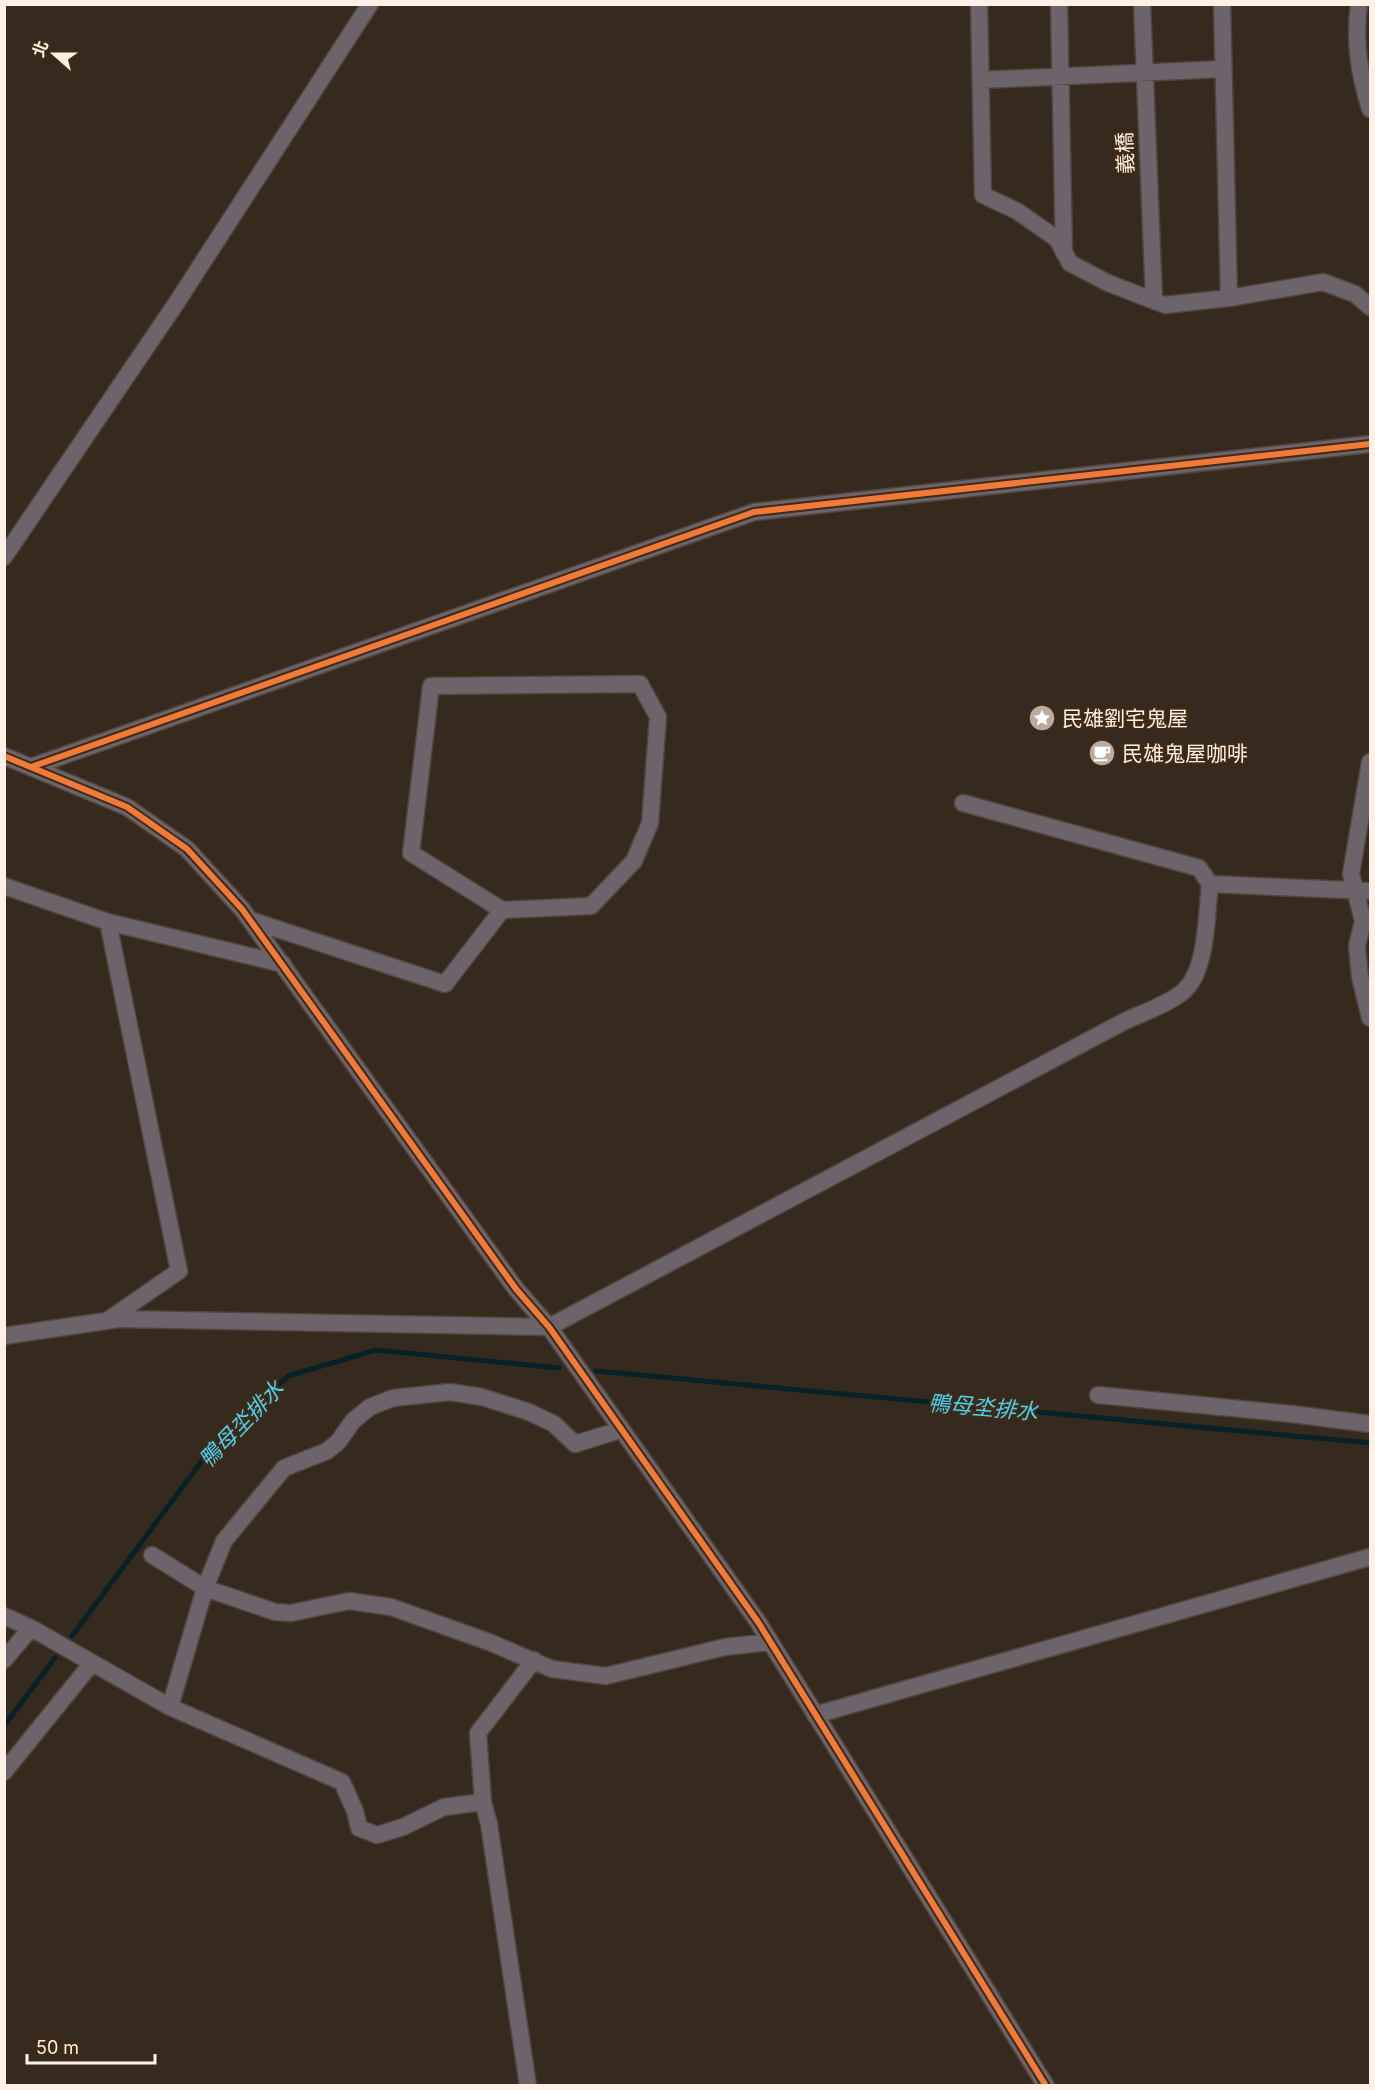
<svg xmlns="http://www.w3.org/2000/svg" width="1375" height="2090" viewBox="0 0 1375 2090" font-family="Inter,'Noto Sans TC',sans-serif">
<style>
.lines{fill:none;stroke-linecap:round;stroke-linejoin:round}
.stream{stroke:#082127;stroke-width:5}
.minor-casing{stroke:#50463c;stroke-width:19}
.minor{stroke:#6c636b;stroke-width:16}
.cycleway-casing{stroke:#3f2a16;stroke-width:10}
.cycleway{stroke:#f17a3a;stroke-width:6}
.labels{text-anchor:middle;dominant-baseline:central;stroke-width:5;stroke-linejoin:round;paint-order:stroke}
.street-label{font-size:21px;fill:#fef0e4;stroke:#3f2a16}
.poi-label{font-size:21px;fill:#fef0e4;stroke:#3f2a16;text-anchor:start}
.water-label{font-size:22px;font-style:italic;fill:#4ad2f5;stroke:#3f2a16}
</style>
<rect width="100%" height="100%" fill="#362a1f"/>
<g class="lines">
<path class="stream" d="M 596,1371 L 1370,1443
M 72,1636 L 201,1462 L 242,1418 L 288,1376 L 376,1350 L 559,1368
M 4,1726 L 55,1658"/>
<defs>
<path id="minor" d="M 979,4 L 983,195 L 1017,211 L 1057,239 L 1070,263 L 1108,283 L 1165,305 L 1229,298 L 1323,282 L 1355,294 L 1370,307
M 1059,4 L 1064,253
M 1142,4 L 1154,300
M 1222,4 L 1229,298
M 1359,4 C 1354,42 1359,73 1370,109
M 981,80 L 1223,69
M 4,557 L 177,302 L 370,4
M 4,756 L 127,807 L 187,849 L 242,909 L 516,1289 L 549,1327 L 758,1622 L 1046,2086
M 1370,762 L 1351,874 L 1363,921 L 1357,946 L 1360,977 L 1370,1018
M 31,767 L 754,512 L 1370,444
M 1210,884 L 1370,891
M 4,886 L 108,922 L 283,964
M 250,920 L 445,984 L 502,910 L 411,853 L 431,686 L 640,684 L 658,717 L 650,823 L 634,861 L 591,906 L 502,910
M 108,1320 L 179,1271 L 108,922
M 4,1336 L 119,1319 L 549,1327 L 1125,1021 C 1142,1013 1164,1006 1180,994 C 1208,975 1206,915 1210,884 L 1199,868 L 963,803
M 1098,1395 L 1292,1414 L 1370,1424
M 152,1555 L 205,1588 L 275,1612 L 291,1613 L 349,1601 L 391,1607 L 489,1642 L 552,1669 L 606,1676 L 725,1647 L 770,1642
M 4,1616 L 31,1628 L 170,1707 L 342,1782 L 355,1811 L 359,1828 L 377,1835 L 403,1827 L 444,1807 L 483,1802
M 4,1660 L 31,1628
M 170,1707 L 205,1588 L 224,1541 L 284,1468 L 327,1451 L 338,1442 L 353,1421 L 370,1407 L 393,1398 L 450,1392 L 482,1397 L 529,1412 L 554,1424 L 575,1444 L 620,1430
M 815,1715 L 1370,1557
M 4,1772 L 92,1663
M 528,2086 L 489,1824 L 483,1802 L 478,1733 L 534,1660"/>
</defs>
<use href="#minor" class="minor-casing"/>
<use href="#minor" class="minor"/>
<defs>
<path id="cycleway" d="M 4,756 L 127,807 L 187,849 L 242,909 L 516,1289 L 549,1327 L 758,1622 L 1046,2086
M 31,767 L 754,512 L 1370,444"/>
</defs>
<use href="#cycleway" class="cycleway-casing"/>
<use href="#cycleway" class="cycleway"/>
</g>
<defs>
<symbol id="sight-disc" viewBox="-11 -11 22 22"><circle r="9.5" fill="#b8ab9f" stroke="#3f2a16"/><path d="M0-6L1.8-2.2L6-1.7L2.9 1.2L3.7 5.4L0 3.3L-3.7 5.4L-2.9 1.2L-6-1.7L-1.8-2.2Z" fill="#fff"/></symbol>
<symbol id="cafe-disc" viewBox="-11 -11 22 22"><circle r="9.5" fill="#b8ab9f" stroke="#3f2a16"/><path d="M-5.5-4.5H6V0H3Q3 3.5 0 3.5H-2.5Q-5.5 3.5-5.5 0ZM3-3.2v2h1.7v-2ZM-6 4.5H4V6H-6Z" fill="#fff"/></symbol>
</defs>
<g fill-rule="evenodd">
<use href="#sight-disc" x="1027" y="703" width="30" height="30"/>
<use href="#cafe-disc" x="1087" y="738" width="30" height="30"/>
</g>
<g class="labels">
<g class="street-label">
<text transform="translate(1125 153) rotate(-92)">義橋</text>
</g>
<g class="poi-label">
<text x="1062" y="718">民雄劉宅鬼屋</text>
<text x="1122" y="753">民雄鬼屋咖啡</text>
</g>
<g class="water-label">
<text transform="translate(983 1407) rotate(5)">鴨母坔排水</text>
<text transform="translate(241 1424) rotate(-46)">鴨母坔排水</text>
</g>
</g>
<rect width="1375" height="2090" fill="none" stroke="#fef0e4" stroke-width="12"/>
<g transform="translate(54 54) rotate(291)" stroke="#3f2a16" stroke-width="4.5" paint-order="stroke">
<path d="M0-4.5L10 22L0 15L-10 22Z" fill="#fef0e4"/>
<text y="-9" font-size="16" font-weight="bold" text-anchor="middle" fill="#fef0e4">北</text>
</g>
<path d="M27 2054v9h128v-9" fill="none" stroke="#fef0e4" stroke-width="3"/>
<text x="36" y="2054" font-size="18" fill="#fef0e4" stroke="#3f2a16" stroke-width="4.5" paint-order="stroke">50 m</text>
</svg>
